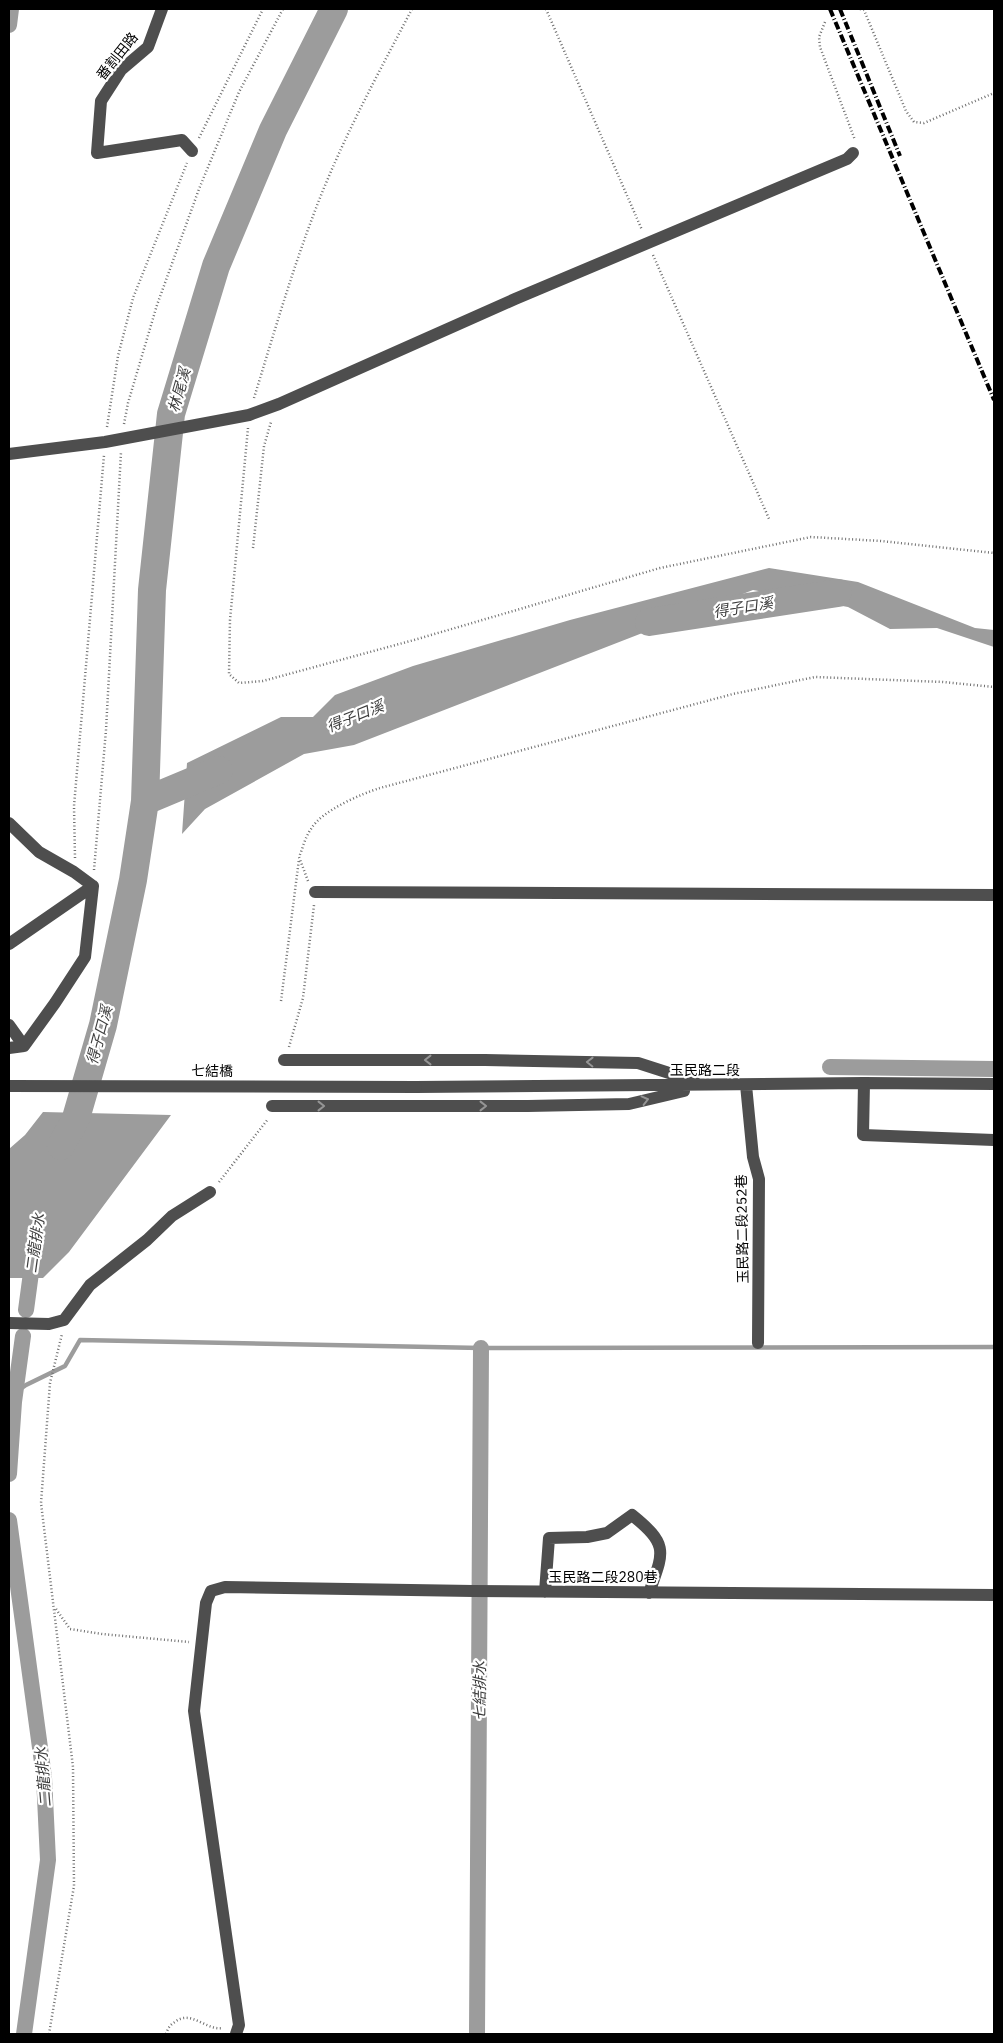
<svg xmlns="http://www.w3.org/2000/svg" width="1003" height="2043" viewBox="0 0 1003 2043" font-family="'IBM Plex Sans','Noto Sans TC',sans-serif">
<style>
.water{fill:#9c9c9c}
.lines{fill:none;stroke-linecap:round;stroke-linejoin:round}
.stream{stroke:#9c9c9c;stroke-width:4.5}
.canal{stroke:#9c9c9c;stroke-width:16}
.river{stroke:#9c9c9c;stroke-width:28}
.path{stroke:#707070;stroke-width:2.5;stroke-dasharray:1 2.5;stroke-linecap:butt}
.minor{stroke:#4e4e4e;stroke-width:12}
.rail{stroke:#000;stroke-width:4;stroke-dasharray:8 2.5 1 2.5;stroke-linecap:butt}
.minor-bridge{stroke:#4e4e4e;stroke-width:12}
.oneway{stroke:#959595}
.labels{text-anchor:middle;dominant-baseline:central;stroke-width:4.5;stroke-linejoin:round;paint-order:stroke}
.street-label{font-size:14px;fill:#000;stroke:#fff}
.water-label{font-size:15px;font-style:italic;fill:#3d3d3d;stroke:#fff}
</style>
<rect width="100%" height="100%" fill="#fff"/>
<path class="water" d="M 769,568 L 858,582 L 975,628 L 994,630 L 994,647 L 937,628 L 890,629 L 848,607 L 753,590 L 354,745 L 304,754 L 205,809 L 182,834 L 187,763 L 281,717 L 313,717 L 335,695 L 413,666 L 570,620 Z
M 43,1112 L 171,1115 L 69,1252 L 43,1278 L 9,1278 L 9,1149 L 25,1135 Z"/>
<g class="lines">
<path class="stream" d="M 16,1392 L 26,1385 L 65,1366 L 80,1340 L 481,1348 L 994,1347"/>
<path class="canal" d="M 9,25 L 11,9
M 830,1067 L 994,1069
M 26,1310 L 33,1258
M 9,1474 L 14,1402 L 23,1336
M 9,1520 L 44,1777 L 48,1860 L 24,2034
M 477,2034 L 481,1348"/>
<path class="river" d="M 649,622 L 838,593
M 145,801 L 219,770
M 61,1146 L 76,1118 L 103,1025 L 133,880 L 145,801 L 152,590 L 171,414 L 216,266 L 273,130 L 334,9"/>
<path class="path" d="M 546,9 L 642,230
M 860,9 L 864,10 L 906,111 L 914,122 L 924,123 L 994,93
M 825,22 L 819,37 L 820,47 L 855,140
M 199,138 L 263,9
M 653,255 L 770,521
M 254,398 C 274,333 293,267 318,203 C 344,136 379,72 412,9
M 124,424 L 128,403 L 157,305 L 199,189 L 239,92 L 283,9
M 107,427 L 118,356 L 133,298 L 187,163
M 248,428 L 230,620 L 229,674 L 239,683 L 263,681 L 414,640 L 660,568 L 811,537 L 881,541 L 994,553
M 253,548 L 264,446 L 271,422
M 75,858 L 74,806 L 104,455
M 94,870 L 106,730 L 121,452
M 308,881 L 299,857 C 303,848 305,837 311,829 C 321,811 361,794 380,788 L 733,694 L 815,677 L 943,682 L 994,687
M 281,1001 L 299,859
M 289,1047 L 303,998 L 314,905
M 219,1182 L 268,1119
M 56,1609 L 70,1629 L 102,1634 L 189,1642
M 49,2034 L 74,1886 L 73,1767 L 41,1503 L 50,1383 L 62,1334
M 166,2034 C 168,2028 170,2025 175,2022 C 191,2009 206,2031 223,2028"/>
<path class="minor" d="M 162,9 L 148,47 L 121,70 L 101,101 L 97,153 L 182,140 L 192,151
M 9,454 L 105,442 L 249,415 L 279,404 L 515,299 L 847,159 L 853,153
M 9,823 L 39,852 L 74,872 L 93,886
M 315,892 L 994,895
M 9,944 L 93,886
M 9,1025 L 24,1046
M 9,1048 L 24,1046 L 55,1003 L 85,957 L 93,886
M 284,1060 L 485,1060 L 638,1063 L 694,1081
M 864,1083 L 863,1135 L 994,1140
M 746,1085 L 753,1157 L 759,1179 L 758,1343
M 416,1087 L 864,1083 L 994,1084
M 272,1106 L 528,1106 L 629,1104 L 684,1091
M 9,1323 L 49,1324 L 64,1320 L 90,1285 L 147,1240 L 172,1216 L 210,1192
M 545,1592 L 549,1538 L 587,1537 L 607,1533 L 632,1515 C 669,1545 664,1551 649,1593
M 236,2034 L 239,2025 L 194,1711 L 206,1603 L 211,1591 L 225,1587 L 473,1591 L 994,1595"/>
<path class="rail" d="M 830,9 L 994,400
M 840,9 L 900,156"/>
<path class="minor-bridge" d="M 9,1086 L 416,1087"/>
</g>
<defs><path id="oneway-chevron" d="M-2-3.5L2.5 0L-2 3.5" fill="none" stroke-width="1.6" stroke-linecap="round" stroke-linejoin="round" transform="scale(1.25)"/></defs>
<g class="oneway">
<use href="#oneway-chevron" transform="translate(428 1060) rotate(180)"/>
<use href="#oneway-chevron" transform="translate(590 1062) rotate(-179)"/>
<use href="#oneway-chevron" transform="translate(645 1100) rotate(-14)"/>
<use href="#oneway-chevron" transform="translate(321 1106)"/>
<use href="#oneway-chevron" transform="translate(483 1106)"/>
</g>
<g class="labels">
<g class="street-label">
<text transform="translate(117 56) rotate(-51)">番割田路</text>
<text x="705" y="1070">玉民路二段</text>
<text x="212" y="1071">七結橋</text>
<text transform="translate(742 1229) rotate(-91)">玉民路二段252巷</text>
<text x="603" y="1577">玉民路二段280巷</text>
</g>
<g class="water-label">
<text transform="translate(179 390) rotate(-74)">林尾溪</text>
<text transform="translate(743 607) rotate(-9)">得子口溪</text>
<text transform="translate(355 716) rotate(-22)">得子口溪</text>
<text transform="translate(99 1035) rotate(-75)">得子口溪</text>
<text transform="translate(35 1243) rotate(-82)">二龍排水</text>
<text transform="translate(479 1691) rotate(-90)">七結排水</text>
<text transform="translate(43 1777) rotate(-95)">二龍排水</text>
</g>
</g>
<rect width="1003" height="2043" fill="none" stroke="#000000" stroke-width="20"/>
</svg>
